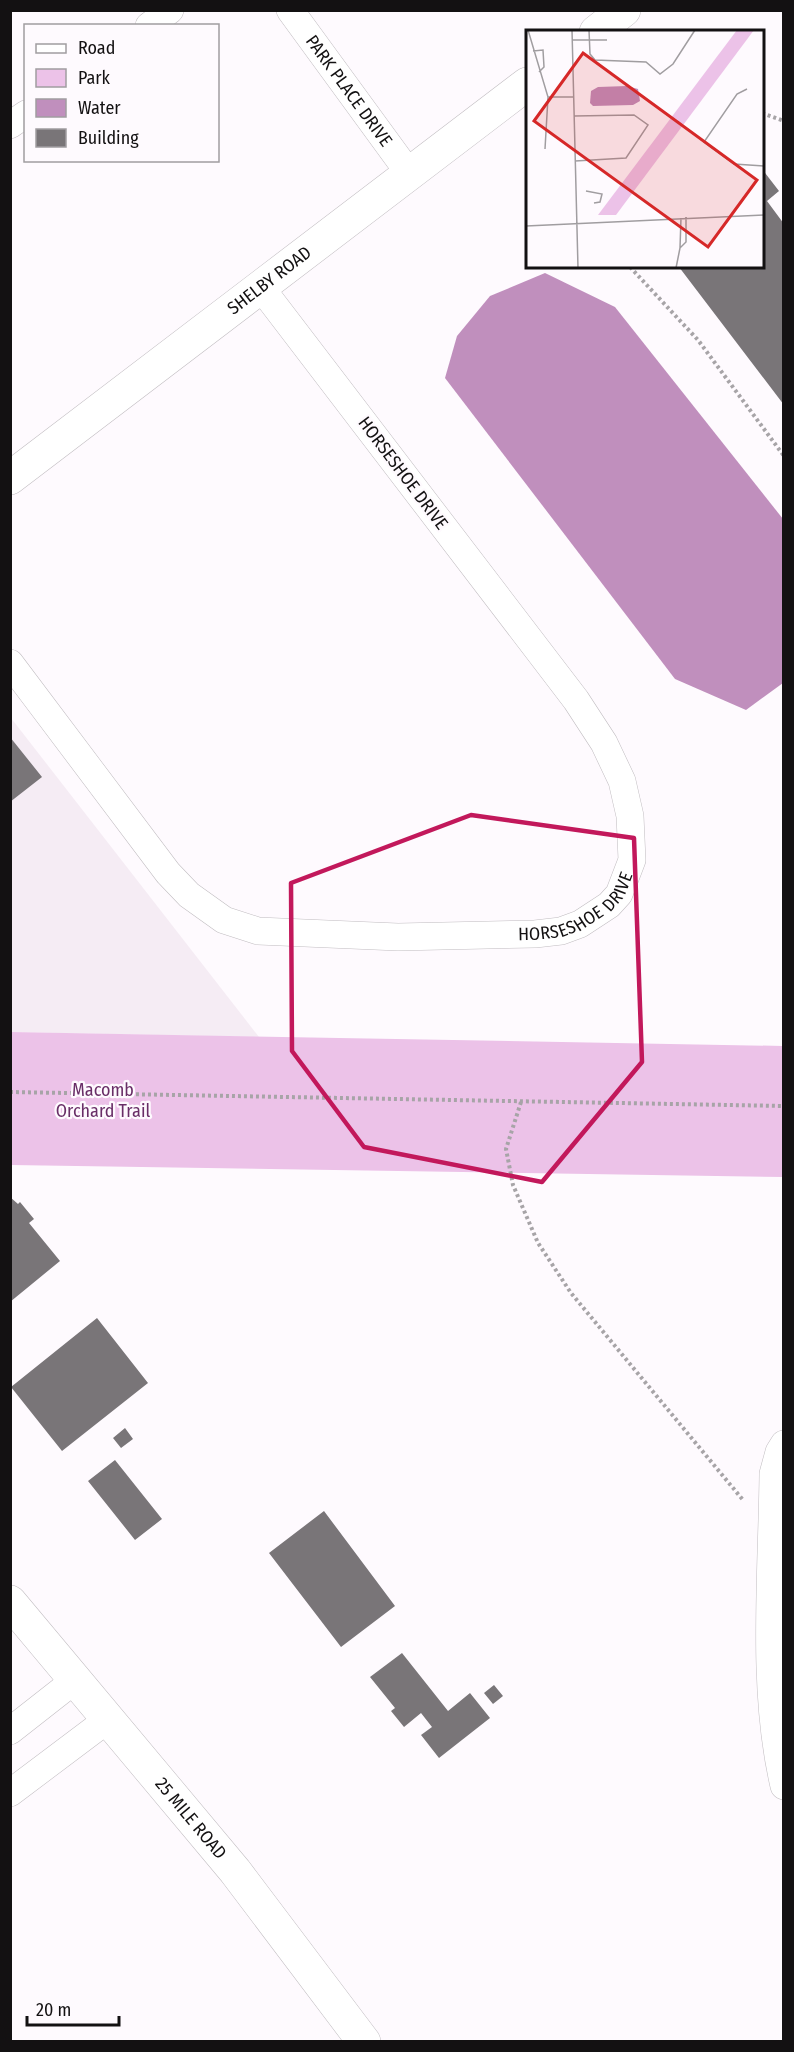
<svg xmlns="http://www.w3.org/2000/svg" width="794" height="2052" viewBox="0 0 794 2052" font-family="'Fira Sans Condensed',sans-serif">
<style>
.built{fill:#f5ecf4}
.green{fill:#ecc2e8}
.water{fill:#c08fbd}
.building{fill:#797578}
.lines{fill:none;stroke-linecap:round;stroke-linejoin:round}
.street-casing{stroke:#c1bdc1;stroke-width:28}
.secondary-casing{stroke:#c1bdc1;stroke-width:34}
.path{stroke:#a7a4a7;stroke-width:4;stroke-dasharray:3 3;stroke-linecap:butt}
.street{stroke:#fff;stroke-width:27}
.secondary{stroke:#fff;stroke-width:33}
.marked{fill:none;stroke:#c2185b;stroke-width:4.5;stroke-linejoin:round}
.labels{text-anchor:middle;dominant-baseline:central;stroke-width:4.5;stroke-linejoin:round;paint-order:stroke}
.street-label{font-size:18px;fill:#131112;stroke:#fefafe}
.park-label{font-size:18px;fill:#692e67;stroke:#fefafe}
.inset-road{fill:none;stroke:#a09da0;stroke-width:1.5}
.view{fill:#d62828;fill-opacity:0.15;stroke:#d62828;stroke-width:3}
.inset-edge{fill:none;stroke:#131112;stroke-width:3}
</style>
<rect width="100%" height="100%" fill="#fefafe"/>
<path class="built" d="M 11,718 L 259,1037 L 11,1032 Z"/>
<path class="green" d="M 11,1032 L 783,1046 L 783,1177 L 11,1165 Z"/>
<path class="water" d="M 545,273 L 615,307 L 783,519 L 783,683 L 746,710 L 675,679 L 445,378 L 457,336 L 490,296 Z"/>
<path class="building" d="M 762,169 L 779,191 L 767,201 L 784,224 L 784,405 L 679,267 L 762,267 Z
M 10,737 L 42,777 L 10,802 Z
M 10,1197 L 18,1204 L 20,1202 L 34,1219 L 29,1223 L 60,1261 L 10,1302 Z
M 97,1318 L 148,1383 L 62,1451 L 11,1387 Z
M 125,1428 L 133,1439 L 121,1448 L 113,1438 Z
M 115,1460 L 162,1519 L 135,1540 L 88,1481 Z
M 324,1511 L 395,1606 L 341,1647 L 269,1553 Z
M 402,1653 L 448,1711 L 470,1693 L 490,1718 L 439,1758 L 421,1735 L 432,1727 L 421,1713 L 404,1727 L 391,1711 L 395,1708 L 370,1677 Z
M 494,1685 L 503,1696 L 493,1704 L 484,1693 Z"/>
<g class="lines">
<defs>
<g id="street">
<path id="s1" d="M 290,10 L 409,173"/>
<path d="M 149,26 L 170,10"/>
<path d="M 10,125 L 26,114"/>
<path id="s2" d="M 10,663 L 168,873 L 189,895 L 224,920 L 258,931 L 398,937 L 535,934 L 561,931 L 580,924 L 609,905 L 619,894 L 632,860 L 630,816 L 622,781 L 604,743 L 576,700 L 262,289"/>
<path d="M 784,1444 L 779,1452 L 773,1474 C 772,1574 761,1689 784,1786"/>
<path d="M 10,1731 L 75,1680"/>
<path d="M 10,1793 L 107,1720"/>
</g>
<g id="secondary">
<path d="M 596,32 L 624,10"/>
<path id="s3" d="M 10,478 L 527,84"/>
<path id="s4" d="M 10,1602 L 235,1871 L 364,2042"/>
</g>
</defs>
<use href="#street" class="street-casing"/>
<use href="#secondary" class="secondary-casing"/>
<path class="path" d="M 762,113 L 784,121
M 630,267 L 698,340 L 784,456
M 10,1092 L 784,1106
M 521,1102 L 506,1149 L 513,1185 L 538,1243 L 571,1293 L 743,1500"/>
<use href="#street" class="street"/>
<use href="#secondary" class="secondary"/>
</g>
<path class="marked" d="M 471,815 L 634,838 L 642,1062 L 542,1182 L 364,1147 L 292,1051 L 291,883 Z"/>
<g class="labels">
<g class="street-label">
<text stroke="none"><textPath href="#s1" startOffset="100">PARK PLACE DRIVE</textPath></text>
<text stroke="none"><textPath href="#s3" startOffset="326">SHELBY ROAD</textPath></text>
<text transform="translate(403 473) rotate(53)">HORSESHOE DRIVE</text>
<text stroke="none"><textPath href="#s2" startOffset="700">HORSESHOE DRIVE</textPath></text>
<text stroke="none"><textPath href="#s4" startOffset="282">25 MILE ROAD</textPath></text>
</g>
<g class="park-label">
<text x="103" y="1090">Macomb<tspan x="103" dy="21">Orchard Trail</tspan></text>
</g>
</g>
<g transform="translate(526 30)">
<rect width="238" height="238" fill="#fefafe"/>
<path d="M 211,0 L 228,0 L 90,185 L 72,185 Z" fill="#ecc2e8"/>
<path d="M 101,56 L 112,59 L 114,71 L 107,75 L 67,76 L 64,73 L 65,61 L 72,57 Z" fill="#c08fbd"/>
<path class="inset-road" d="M 2,0 L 22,67 L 19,119M 46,0 L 52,238M 63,0 L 64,24 L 69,30 L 120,32 L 134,44 L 147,34 L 169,0M 46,10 L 81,10M 7,21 L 17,20 L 18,37 L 13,42M 221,59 L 211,64 L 178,112 L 208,134 L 239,136M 22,67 L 48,67M 48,86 L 108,85 L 122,95 L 100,128 L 49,131M 60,161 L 76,164 L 74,172 L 68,173M 155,188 L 154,218 L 160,212 L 160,187M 0,196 L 239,185M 150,238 L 154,218"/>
<path class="view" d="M 57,23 L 231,150 L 182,217 L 8,91 Z"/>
<rect width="238" height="238" class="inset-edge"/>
</g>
<rect width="794" height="2052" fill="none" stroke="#131112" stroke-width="24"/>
<rect x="24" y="24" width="195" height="138" fill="#fefafe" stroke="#a09da0" stroke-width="1.5"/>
<rect x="36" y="44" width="30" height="9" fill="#ffffff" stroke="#a09da0" stroke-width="1.5"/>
<text x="78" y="54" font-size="18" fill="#131112">Road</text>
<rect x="36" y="69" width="30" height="18" fill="#ecc2e8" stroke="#a09da0" stroke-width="1.5"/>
<text x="78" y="84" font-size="18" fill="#131112">Park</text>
<rect x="36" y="99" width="30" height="18" fill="#c08fbd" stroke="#a09da0" stroke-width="1.5"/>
<text x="78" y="114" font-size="18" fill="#131112">Water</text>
<rect x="36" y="129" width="30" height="18" fill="#797578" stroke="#a09da0" stroke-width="1.5"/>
<text x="78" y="144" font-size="18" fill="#131112">Building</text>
<path d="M27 2016v9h92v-9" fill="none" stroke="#131112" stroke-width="3"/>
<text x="36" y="2016" font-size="18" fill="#131112" stroke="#fefafe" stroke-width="4.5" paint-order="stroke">20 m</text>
</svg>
